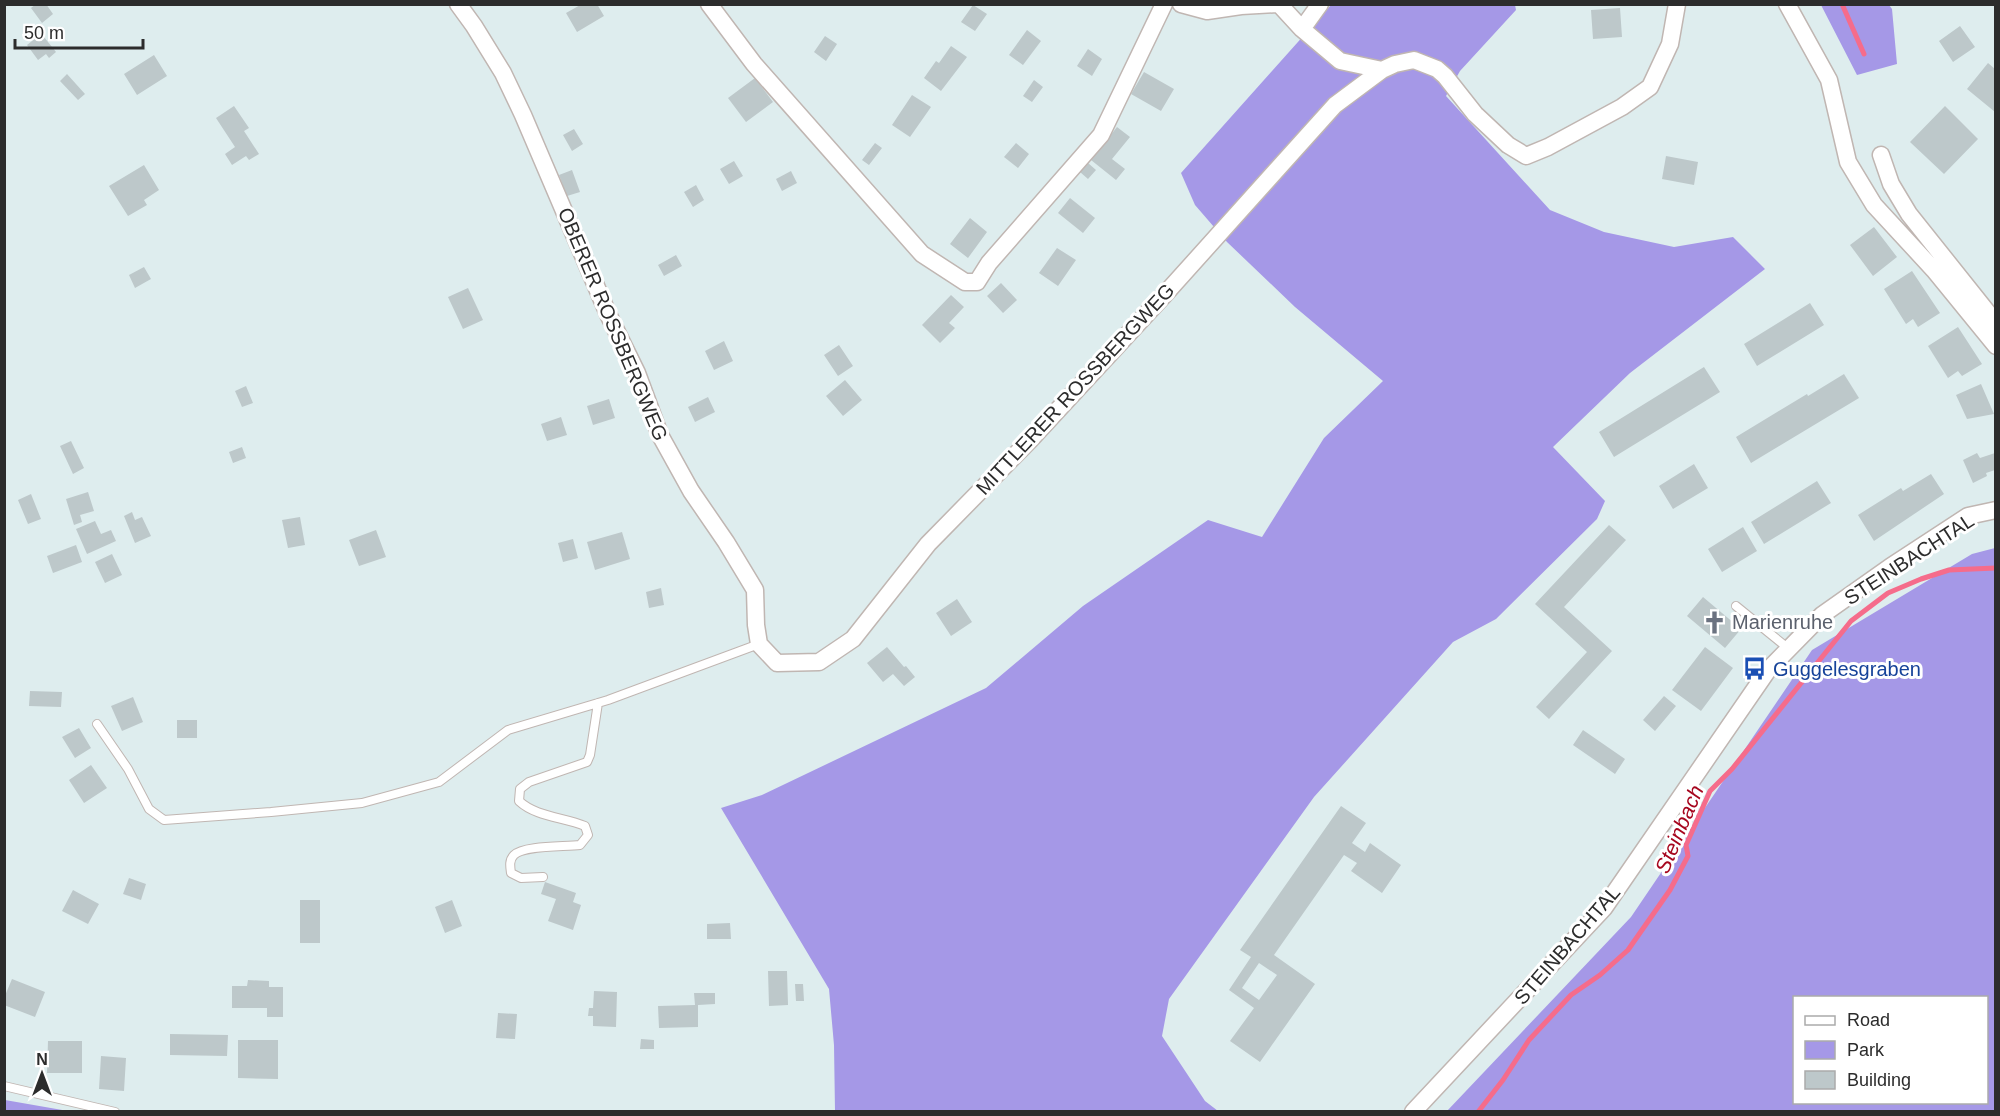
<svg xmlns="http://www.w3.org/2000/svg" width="2000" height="1116" viewBox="0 0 2000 1116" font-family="Helvetica,sans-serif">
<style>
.green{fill:#a598e7;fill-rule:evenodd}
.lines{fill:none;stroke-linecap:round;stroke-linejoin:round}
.stream{stroke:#f56c8b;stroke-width:5}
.building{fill:#bdc8ca;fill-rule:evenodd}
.service-casing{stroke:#c0b6b2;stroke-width:10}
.minor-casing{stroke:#c0b6b2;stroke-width:19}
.service{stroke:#fff;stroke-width:8}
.minor{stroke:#fff;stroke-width:16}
.labels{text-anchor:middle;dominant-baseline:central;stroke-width:6;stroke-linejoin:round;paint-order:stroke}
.street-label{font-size:20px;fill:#2c2c2c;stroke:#fff}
.worship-label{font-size:20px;fill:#5b616d;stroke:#fff;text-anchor:start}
.transit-label{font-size:20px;fill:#164399;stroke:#fff;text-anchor:start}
.water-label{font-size:21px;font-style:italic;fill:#a6061e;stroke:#fff}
</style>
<rect width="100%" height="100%" fill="#deedee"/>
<path class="green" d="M 1331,5 L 1515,5 L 1516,10 L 1460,71 L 1446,96 L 1550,210 L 1604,232 L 1674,247 L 1733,237 L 1765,269 L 1630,373 L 1553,447 L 1605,501 L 1597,519 L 1496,619 L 1453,642 L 1349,758 L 1314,797 L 1169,999 L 1162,1036 L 1205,1101 L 1218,1111 L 835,1111 L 834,1045 L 829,989 L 721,808 L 762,795 L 986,688 L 1083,606 L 1208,520 L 1262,537 L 1324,438 L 1383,381 L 1295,307 L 1227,242 L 1195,205 L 1181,173 Z
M 1821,5 L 1889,5 L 1892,9 L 1897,64 L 1857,75 Z
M 1995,548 L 1995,1111 L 1447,1111 L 1631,917 L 1812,650 L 1972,554 ZM 1794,998 L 1986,998 L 1986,1102 L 1794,1102 Z
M 4,1100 L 5,1100 L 68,1111 L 5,1111 Z"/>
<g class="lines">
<path class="stream" d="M 1842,4 L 1864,54
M 1478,1112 L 1503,1080 L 1529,1040 L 1571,995 L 1600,975 L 1628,950 L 1670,890 L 1688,856 L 1686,845 L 1710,791 L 1732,769 L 1851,621 L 1888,593 L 1921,579 L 1949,570 L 1996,568"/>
</g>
<path class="building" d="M 36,4 L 46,4 L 53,14 L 42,23 L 31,8 Z
M 582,4 L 597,4 L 604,16 L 577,32 L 566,13 Z
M 973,5 L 987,14 L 975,31 L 961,22 Z
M 1620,8 L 1622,37 L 1593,39 L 1591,10 Z
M 1960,26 L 1975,47 L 1953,62 L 1939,41 Z
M 1027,30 L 1041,41 L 1023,65 L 1009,55 Z
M 825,36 L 837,44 L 826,61 L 814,52 Z
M 37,37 L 40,40 L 44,37 L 56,52 L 49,58 L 46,54 L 38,60 L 27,45 Z
M 951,46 L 967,57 L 941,91 L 924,78 L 936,61 L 939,63 Z
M 1088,49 L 1102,59 L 1092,76 L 1077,66 Z
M 154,55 L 167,76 L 137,95 L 124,74 Z
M 1988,63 L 1995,69 L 1995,112 L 1967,89 Z
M 1144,72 L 1174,89 L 1161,111 L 1131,94 Z
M 67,74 L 85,94 L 78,100 L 60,81 Z
M 755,78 L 773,102 L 746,122 L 728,98 Z
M 1034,80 L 1043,87 L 1032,102 L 1023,96 Z
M 912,95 L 931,107 L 910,137 L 892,125 Z
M 234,106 L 249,128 L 244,131 L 259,154 L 249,160 L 246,156 L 232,165 L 225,154 L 235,147 L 216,118 Z
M 1945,106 L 1978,139 L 1944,174 L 1910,142 Z
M 1117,127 L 1130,137 L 1112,159 L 1125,169 L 1116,180 L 1091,160 Z
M 574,129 L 583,144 L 572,151 L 563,135 Z
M 875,143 L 882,148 L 869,165 L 862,160 Z
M 1016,143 L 1029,154 L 1018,168 L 1004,157 Z
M 1666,156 L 1698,162 L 1694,185 L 1662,179 Z
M 734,161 L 743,176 L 729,184 L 720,169 Z
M 1088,163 L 1096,170 L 1088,179 L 1080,172 Z
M 144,165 L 159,190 L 144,200 L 147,205 L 128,216 L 109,186 Z
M 572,170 L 580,192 L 567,196 L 559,175 Z
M 791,171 L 797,183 L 782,191 L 776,179 Z
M 696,185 L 704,200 L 693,207 L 684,192 Z
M 1070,198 L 1095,218 L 1083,233 L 1058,213 Z
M 970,218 L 987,232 L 968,258 L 950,244 Z
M 1874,227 L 1897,257 L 1873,276 L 1850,245 Z
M 1057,248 L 1076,260 L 1058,286 L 1039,273 Z
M 676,255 L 682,266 L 664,276 L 658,265 Z
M 144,267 L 151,279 L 135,288 L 129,275 Z
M 1912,271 L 1940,313 L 1918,327 L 1913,319 L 1906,324 L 1884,289 Z
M 1001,283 L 1017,300 L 1003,313 L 987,296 Z
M 468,288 L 483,320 L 463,329 L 448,297 Z
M 951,295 L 964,307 L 949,323 L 955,328 L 940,343 L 922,325 Z
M 1810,303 L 1824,325 L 1757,366 L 1744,344 Z
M 1958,327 L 1982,364 L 1962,376 L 1958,371 L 1948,378 L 1928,346 Z
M 724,341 L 733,361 L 714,370 L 705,351 Z
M 839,345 L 853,366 L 838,376 L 824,355 Z
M 1704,367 L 1720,392 L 1614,457 L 1599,432 Z
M 1844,374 L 1859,398 L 1751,463 L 1736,437 L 1807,394 L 1808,396 Z
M 845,380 L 862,400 L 843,416 L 826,396 Z
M 1981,384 L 1994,414 L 1967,419 L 1956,395 Z
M 246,386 L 253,403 L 242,407 L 235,391 Z
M 708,397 L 715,412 L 695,422 L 688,407 Z
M 609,399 L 615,418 L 593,425 L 587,406 Z
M 561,417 L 567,435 L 547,441 L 541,424 Z
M 71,441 L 84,468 L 73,474 L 60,446 Z
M 242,447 L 246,458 L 233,463 L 229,452 Z
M 1977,453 L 1980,458 L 1995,453 L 1995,470 L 1986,473 L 1987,476 L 1973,483 L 1963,460 Z
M 1694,464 L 1708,488 L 1673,509 L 1659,486 Z
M 1931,474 L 1944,494 L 1874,541 L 1858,515 L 1901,488 L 1903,491 Z
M 1817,481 L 1831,503 L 1764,544 L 1751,522 Z
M 88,492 L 94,511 L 80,515 L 82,522 L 74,525 L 66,499 Z
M 31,494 L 41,519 L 28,524 L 18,500 Z
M 132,512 L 135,520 L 142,517 L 151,536 L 135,543 L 124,516 Z
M 300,517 L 305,545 L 288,548 L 282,520 Z
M 95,521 L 101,534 L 111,530 L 116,541 L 87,554 L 76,529 Z
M 1609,525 L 1626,540 L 1564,607 L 1612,651 L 1549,719 L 1536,707 L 1587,652 L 1535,604 Z
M 1743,527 L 1757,551 L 1722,572 L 1708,549 Z
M 376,530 L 386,557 L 359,566 L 349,540 Z
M 622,532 L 630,559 L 595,570 L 587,542 Z
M 573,539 L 578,558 L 563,562 L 558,543 Z
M 76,545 L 82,562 L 53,573 L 47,556 Z
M 112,554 L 122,575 L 105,583 L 95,562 Z
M 661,588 L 664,605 L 649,608 L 646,592 Z
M 1703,597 L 1741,629 L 1725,648 L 1687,616 Z
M 957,599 L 972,622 L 951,636 L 936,613 Z
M 887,647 L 904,667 L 906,666 L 915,677 L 904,686 L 893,674 L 883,682 L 867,663 Z
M 1705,647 L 1733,668 L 1701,711 L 1672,690 Z
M 30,691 L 62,692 L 61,707 L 29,706 Z
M 1664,696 L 1676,706 L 1655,731 L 1643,720 Z
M 133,697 L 143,722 L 122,731 L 111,706 Z
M 177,720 L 197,720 L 197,738 L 177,738 Z
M 79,728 L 91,748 L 75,758 L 62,737 Z
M 1583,730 L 1625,759 L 1615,774 L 1573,745 Z
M 91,765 L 107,788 L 84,803 L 69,780 Z
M 1341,806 L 1366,823 L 1352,843 L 1365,852 L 1370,843 L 1401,865 L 1382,893 L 1351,871 L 1357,863 L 1344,855 L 1274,955 L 1315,984 L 1260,1062 L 1230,1041 L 1254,1008 L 1229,990 L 1251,957 L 1240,950 ZM 1259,963 L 1277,975 L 1259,1000 L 1242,988 Z
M 129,878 L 146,884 L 141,900 L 123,894 Z
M 545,882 L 576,893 L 573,902 L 581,905 L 573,930 L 548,921 L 556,899 L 541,894 Z
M 73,890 L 99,904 L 88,924 L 62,911 Z
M 300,900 L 320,900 L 320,943 L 300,943 Z
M 452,900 L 462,926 L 445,933 L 435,907 Z
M 730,923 L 731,939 L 707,939 L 707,924 Z
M 768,971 L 787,971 L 788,1005 L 769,1006 Z
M 12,979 L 45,992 L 35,1017 L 4,1005 L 4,998 Z
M 248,980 L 269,981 L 269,987 L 283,987 L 283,1017 L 267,1017 L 267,1008 L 232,1008 L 232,986 L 247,986 Z
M 795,984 L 803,984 L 804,1001 L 796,1001 Z
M 594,991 L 617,992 L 616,1027 L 593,1026 L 593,1016 L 588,1016 L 589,1008 L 593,1008 Z
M 694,993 L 715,993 L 715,1004 L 698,1005 L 698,1027 L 659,1028 L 658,1006 L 695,1005 Z
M 498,1013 L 517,1014 L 515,1039 L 496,1038 Z
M 170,1034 L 228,1035 L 227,1056 L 170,1055 Z
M 641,1039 L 654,1040 L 654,1049 L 640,1049 Z
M 238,1040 L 278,1040 L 278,1079 L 238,1078 Z
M 48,1041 L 82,1041 L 82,1073 L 47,1073 Z
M 101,1056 L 126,1058 L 124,1091 L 99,1089 Z"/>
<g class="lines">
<defs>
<path id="service" d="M 1736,606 L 1789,649
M 97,724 L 128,769 L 149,809 L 164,820 L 271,812 L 362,803 L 439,782 L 508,730 L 608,700 L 759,644
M 543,877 L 521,878 L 511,873 C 510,866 509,860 514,855 C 524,845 565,847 580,845 L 588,835 L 585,826 C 564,817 536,817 519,801 L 520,789 L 529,782 L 587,762 L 590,755 L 598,703
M 4,1086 L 115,1112"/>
<path id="minor" d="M 458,4 L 474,26 L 503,73 L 523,115 L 608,314 L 637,373 L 660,435 L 691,491 L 726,542 L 755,590 L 756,625 L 759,644 L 777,663 L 819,662 L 853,639 L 928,544 L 1031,439 L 1166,293 L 1335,105 L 1382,70 L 1395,64 L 1414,60 L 1437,69 L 1445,76 L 1475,114 L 1508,145 L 1526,156 L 1548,147 L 1622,107 L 1650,87 L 1670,44 L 1677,4
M 709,4 L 754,64 L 922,254 L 965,282 L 977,282 L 989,263 L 1101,135 L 1164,4
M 1181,4 L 1207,11 L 1241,6 L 1277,4
M 1279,4 L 1302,29 L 1340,61 L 1382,70
M 1787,4 L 1829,80 L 1848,162 L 1874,205 L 1934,270 L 1996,346
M 1302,29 L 1320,4
M 1881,155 L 1891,184 L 1909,214 L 1996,323
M 1413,1112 L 1604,908 L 1768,670 L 1822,615 L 1890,567 L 1968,516 L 1996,510"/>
</defs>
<use href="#service" class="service-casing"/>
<use href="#minor" class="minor-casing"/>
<use href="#service" class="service"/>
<use href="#minor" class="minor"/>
</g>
<defs>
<symbol id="church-bare" viewBox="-9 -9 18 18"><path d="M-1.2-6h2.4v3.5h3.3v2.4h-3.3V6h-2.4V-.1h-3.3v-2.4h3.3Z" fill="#6b7280" stroke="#fff" stroke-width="2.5" paint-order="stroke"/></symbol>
<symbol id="bus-bare" viewBox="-9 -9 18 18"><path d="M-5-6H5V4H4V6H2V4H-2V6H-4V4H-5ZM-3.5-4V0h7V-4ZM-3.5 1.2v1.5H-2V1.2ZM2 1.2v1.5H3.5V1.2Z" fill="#1a4fb4" stroke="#fff" stroke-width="2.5" paint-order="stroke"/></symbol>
</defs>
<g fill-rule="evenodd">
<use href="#church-bare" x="1698" y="606" width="33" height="33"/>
<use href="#bus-bare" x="1738" y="652" width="33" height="33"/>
</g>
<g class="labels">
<g class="street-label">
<text transform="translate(613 324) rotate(67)">OBERER ROSSBERGWEG</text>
<text transform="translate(1075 389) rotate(-47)">MITTLERER ROSSBERGWEG</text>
<text transform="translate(1909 559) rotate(-33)">STEINBACHTAL</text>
<text transform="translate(1567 945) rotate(-49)">STEINBACHTAL</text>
</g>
<g class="worship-label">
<text x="1732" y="622">Marienruhe</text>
</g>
<g class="transit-label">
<text x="1773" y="669">Guggelesgraben</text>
</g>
<g class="water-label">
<text transform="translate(1679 829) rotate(-67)">Steinbach</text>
</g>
</g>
<rect width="2000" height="1116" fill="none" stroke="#2c2c2c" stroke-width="12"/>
<rect x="1793" y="996" width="195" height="108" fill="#ffffff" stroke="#ababab" stroke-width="1.5"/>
<rect x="1805" y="1016" width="30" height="9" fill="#ffffff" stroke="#ababab" stroke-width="1.5"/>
<text x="1847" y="1026" font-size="18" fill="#2c2c2c">Road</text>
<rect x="1805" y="1041" width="30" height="18" fill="#a598e7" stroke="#ababab" stroke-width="1.5"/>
<text x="1847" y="1056" font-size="18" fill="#2c2c2c">Park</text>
<rect x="1805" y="1071" width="30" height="18" fill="#bdc8ca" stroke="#ababab" stroke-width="1.5"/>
<text x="1847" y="1086" font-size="18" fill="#2c2c2c">Building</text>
<g transform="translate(42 1074)" stroke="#ffffff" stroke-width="4.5" paint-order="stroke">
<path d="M0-4.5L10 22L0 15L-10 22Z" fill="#2c2c2c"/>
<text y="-9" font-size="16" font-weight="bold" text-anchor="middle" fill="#2c2c2c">N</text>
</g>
<path d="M15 39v9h128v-9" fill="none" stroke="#2c2c2c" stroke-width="3"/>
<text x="24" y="39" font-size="18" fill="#2c2c2c" stroke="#ffffff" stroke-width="4.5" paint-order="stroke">50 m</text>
</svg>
